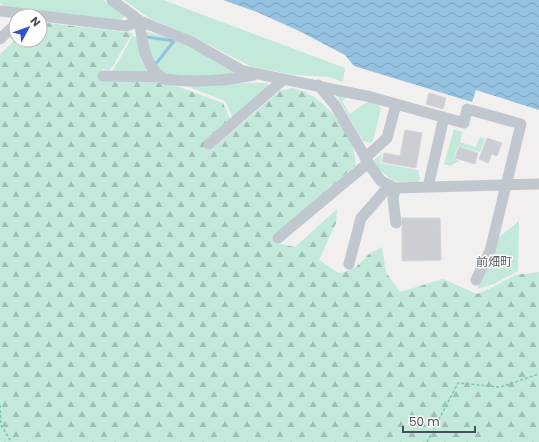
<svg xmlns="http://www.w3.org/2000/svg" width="539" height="442" viewBox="0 0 539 442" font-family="Poppins,'Noto Sans JP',sans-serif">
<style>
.grass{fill:#c3e9da}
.forest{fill:url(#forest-firs)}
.water{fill:url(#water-waves)}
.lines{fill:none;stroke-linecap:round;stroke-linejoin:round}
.stream{stroke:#96c2e1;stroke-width:3}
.building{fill:#cdced3;stroke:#d4d4da}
.path{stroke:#7fc3b0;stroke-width:1.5;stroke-dasharray:3 2;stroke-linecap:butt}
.minor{stroke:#c1c7cf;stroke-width:11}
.labels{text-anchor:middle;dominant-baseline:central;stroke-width:3;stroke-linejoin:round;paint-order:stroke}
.quarter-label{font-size:12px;fill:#5c5e63;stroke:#fff}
</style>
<defs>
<pattern id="forest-firs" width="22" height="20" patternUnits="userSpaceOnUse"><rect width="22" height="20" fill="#c3e9da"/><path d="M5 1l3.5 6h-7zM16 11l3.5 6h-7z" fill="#a0bfb4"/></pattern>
<pattern id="water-waves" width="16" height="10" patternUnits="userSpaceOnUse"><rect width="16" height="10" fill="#96c2e1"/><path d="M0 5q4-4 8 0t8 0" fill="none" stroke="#7ca0b9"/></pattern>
</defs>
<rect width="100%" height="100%" fill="#f1f0ef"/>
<path class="grass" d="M 0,0 L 103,0 L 125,16 L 121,20 L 5,8 L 0,3 Z
M 124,0 L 163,0 L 345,68 L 343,82 L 329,77 L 295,75 L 252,67 L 194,37 L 149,18 Z
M 147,32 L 175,39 L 234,69 L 235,73 L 177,79 L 158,72 L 144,38 Z
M 133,35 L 138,39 L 151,72 L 112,72 Z
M 245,83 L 267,83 L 269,87 L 233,119 L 225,101 L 184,85 Z
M 335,93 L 349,96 L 342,101 L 350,114 C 360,107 373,93 381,109 L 373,141 L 370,143 L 363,141 Z
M 454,129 L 462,132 L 460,142 L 476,147 L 480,137 L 485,139 L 480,152 L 458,146 L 454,158 L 459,161 L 450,166 L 444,164 Z
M 382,153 L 380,163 L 418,170 L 420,179 L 418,182 C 399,187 386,177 374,164 L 375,159 Z
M 519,221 L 518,271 L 494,284 L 477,289 L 494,256 L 498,238 Z"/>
<path class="forest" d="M 40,22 L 133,33 L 110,70 L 102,69 L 102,81 L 168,83 L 223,103 L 231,120 L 205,142 L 212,149 L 280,91 C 284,90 289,88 292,88 C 322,92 359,137 355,166 L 275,236 L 277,243 L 295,247 L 337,209 L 336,223 L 319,260 L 337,272 L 342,273 L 356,267 L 370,253 L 382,247 L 386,272 L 400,292 L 443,279 L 477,294 L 493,287 L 515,275 L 539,272 L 539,442 L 0,442 L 0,54 L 16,39 L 40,40 Z"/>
<path class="water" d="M 223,0 L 539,0 L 539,110 L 476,90 L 472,102 L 354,66 L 345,55 L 299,31 L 257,12 Z"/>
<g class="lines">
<path class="stream" d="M 147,37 L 174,41 L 155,65"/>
</g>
<path class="building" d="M 429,93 L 446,98 L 443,109 L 426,104 Z
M 405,130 L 422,133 L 416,168 L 382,162 L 384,153 L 400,156 Z
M 487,138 L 502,143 L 497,156 L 492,154 L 488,163 L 479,159 Z
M 459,147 L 478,153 L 475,164 L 455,158 Z
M 402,218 L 440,218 L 441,260 L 402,261 Z"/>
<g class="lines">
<path class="path" d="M 0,405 L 1,425 L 11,442
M 427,442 L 458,383 L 500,387 L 539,374"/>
<path class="minor" d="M 112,0 L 140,21 C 141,40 145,68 164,79 C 194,83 224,81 254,75
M 0,11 L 126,26 L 140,21 L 190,41 L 243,71 L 371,97 L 464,123 L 467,109 L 521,124 L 490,251 L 476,280
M 0,39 L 16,24
M 103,76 L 160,77
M 318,85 L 335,105 L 371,167 L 381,181 L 395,188 L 539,184
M 209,144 L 283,80
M 365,158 L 387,138 L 396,104
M 428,187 L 444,117
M 395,188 L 393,199 L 396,223
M 278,238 L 368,163
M 349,264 L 361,218 L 390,185"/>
</g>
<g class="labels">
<g class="quarter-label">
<text x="494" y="261">前畑町</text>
</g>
</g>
<g transform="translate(28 28) rotate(49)"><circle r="19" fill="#ffffff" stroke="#b6b9bd"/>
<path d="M0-3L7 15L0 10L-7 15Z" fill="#3054cb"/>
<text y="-6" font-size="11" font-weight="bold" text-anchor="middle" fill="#494f5a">N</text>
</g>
<path d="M403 426v6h72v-6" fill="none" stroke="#494f5a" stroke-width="2"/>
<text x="409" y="426" font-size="12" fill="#494f5a" stroke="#ffffff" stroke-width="3" paint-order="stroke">50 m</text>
</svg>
